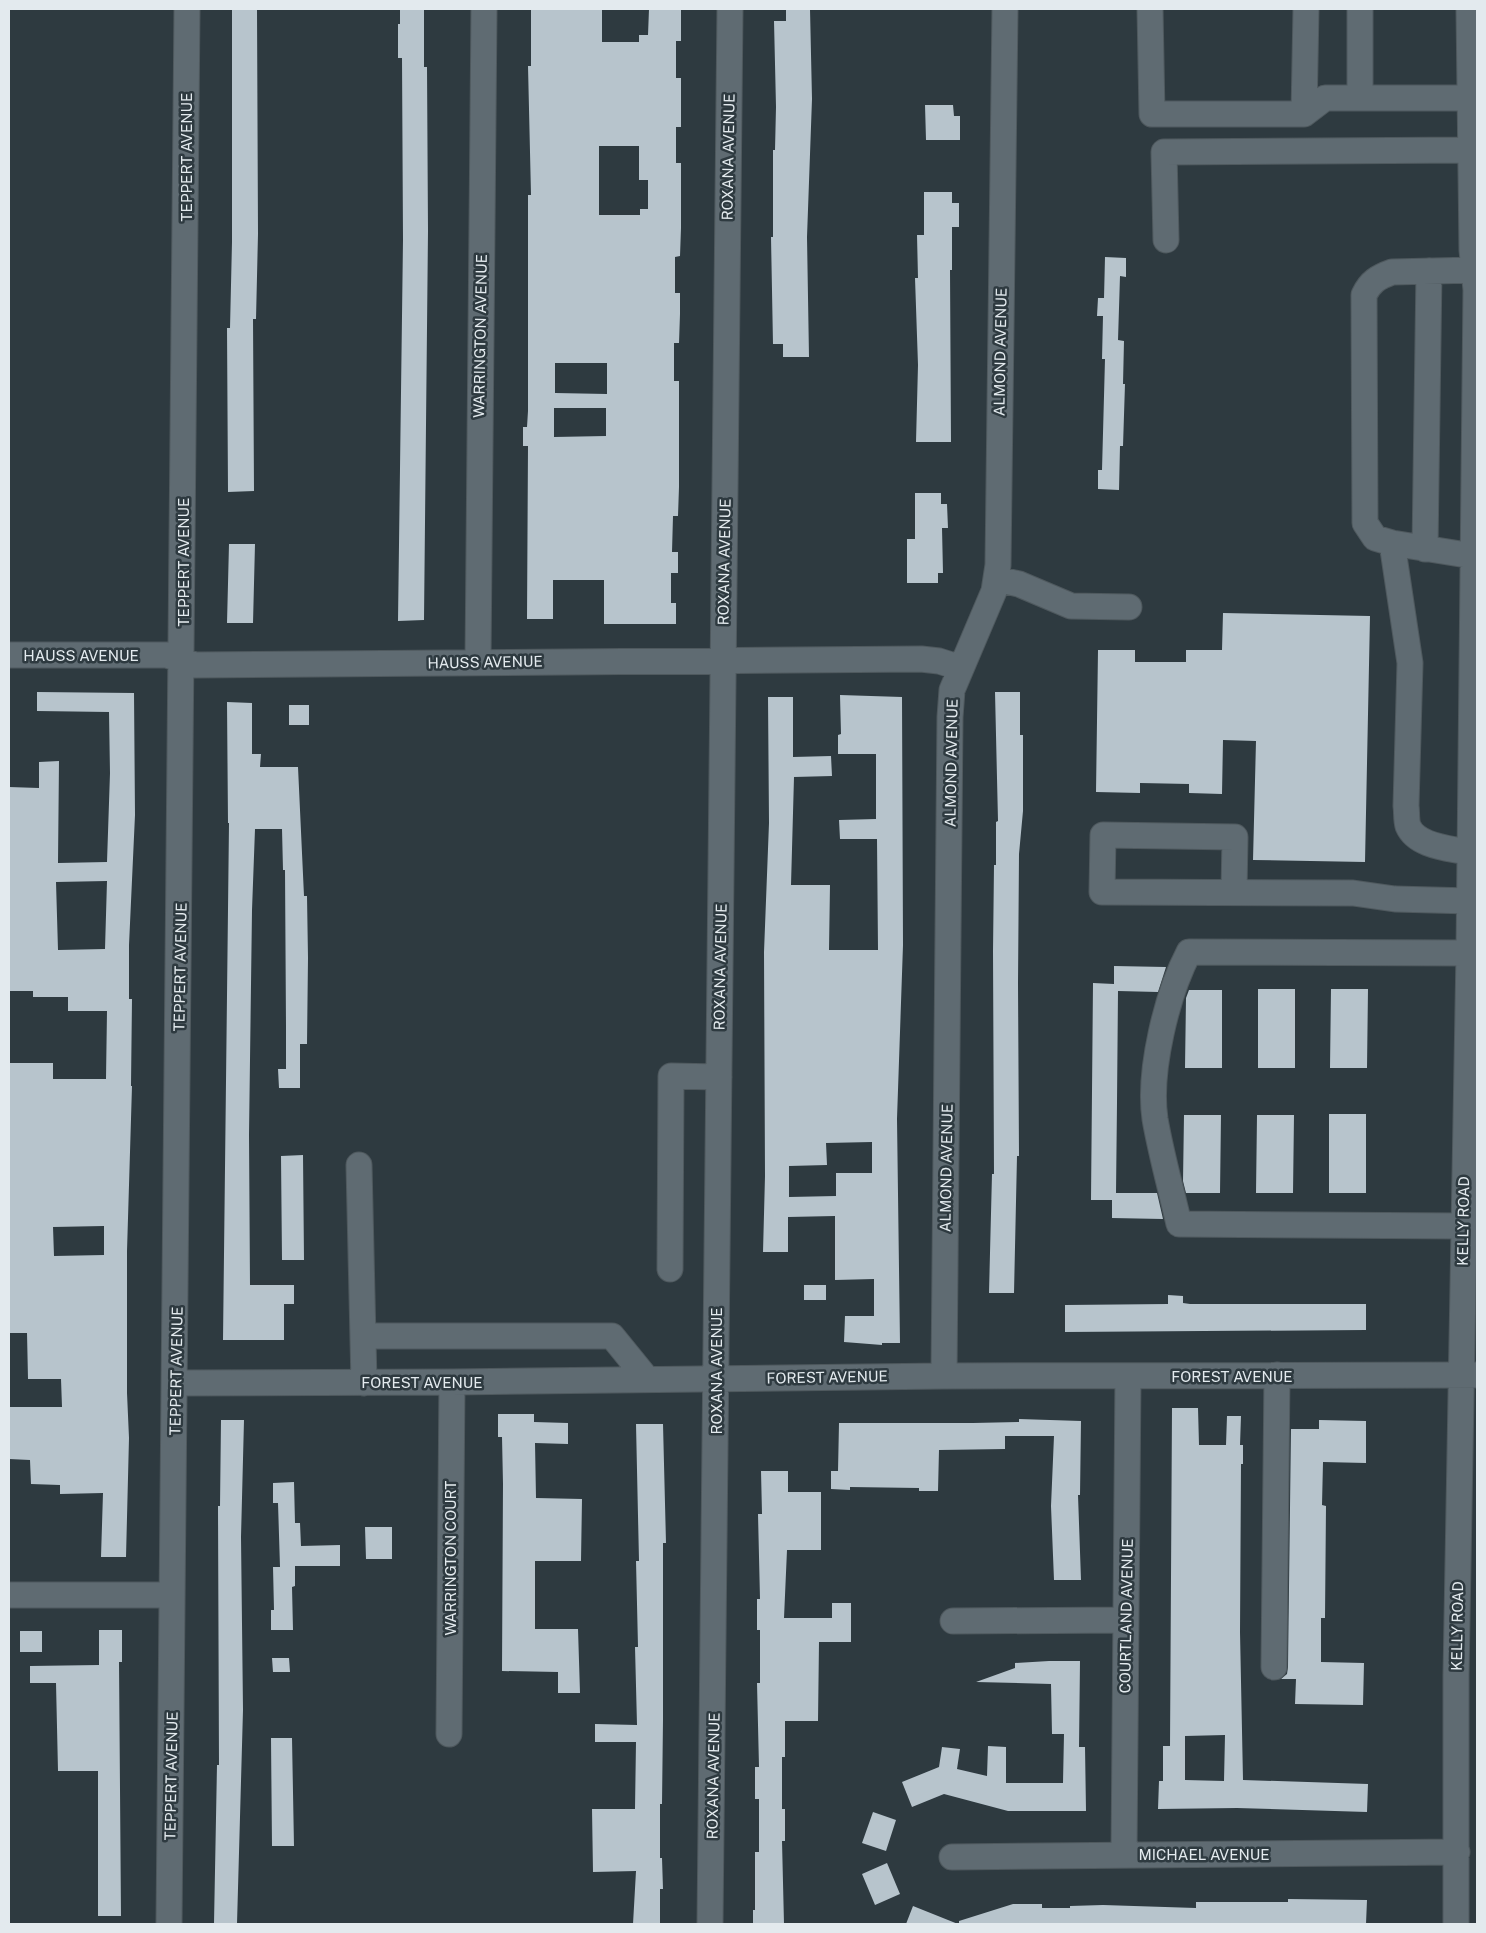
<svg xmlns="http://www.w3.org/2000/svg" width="1486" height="1933" viewBox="0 0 1486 1933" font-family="'Public Sans',sans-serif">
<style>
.building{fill:#b7c4cc;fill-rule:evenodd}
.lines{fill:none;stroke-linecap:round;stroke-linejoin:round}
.minor-casing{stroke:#4f595e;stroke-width:27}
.minor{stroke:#5f6b72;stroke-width:25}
.labels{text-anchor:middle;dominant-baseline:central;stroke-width:5;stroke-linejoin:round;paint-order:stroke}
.street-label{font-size:15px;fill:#e3eaee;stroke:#2e3a40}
</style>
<rect width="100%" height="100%" fill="#2e3a40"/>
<path class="building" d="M 232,9 L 257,9 L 258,234 L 256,319 L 253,319 L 254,491 L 228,492 L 227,328 L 230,328 L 232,242 Z
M 400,9 L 424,9 L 424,67 L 427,67 L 428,231 L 424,620 L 398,621 L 403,240 L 402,58 L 398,58 L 398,24 L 400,24 Z
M 531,9 L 602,9 L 602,42 L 639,42 L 639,35 L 648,35 L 649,9 L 681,9 L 681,41 L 676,41 L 676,78 L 681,78 L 681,127 L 676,127 L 676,163 L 681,163 L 681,228 L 680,256 L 675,257 L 675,293 L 680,293 L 680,314 L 679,343 L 674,343 L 674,381 L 679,381 L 679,487 L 678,516 L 673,516 L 672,552 L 678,552 L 678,573 L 671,573 L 671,603 L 676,603 L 676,624 L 604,624 L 604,580 L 553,580 L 553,619 L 527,619 L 528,446 L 523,446 L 523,427 L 527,427 L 528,411 L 528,195 L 531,195 L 528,66 L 531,66 ZM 599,146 L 639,146 L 639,180 L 648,180 L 648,209 L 640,209 L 640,215 L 599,215 ZM 555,363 L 607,363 L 607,394 L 555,393 ZM 554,408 L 606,408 L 606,436 L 554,437 Z
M 786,9 L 810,9 L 812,99 L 807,237 L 809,357 L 783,357 L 783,344 L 773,344 L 771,237 L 773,237 L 773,150 L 775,150 L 776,107 L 774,21 L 786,21 Z
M 925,105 L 953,105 L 954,116 L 960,116 L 960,140 L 926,140 Z
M 924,192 L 952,192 L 952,203 L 959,203 L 959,227 L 952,227 L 952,270 L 950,270 L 951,442 L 916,442 L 918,365 L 915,278 L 918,278 L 917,235 L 924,235 Z
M 1105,257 L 1126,258 L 1126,277 L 1120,276 L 1118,340 L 1124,341 L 1123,384 L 1125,384 L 1123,446 L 1120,446 L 1119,490 L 1098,489 L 1098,470 L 1102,470 L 1105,359 L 1102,359 L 1103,316 L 1097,316 L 1098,298 L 1104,298 Z
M 915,493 L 941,493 L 941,504 L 947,504 L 948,528 L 942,528 L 943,573 L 938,573 L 938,583 L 907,583 L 907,539 L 915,539 Z
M 229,544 L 255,544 L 253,623 L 227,623 Z
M 1223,613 L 1370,616 L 1365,862 L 1253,860 L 1256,741 L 1223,740 L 1222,794 L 1189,793 L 1189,784 L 1140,783 L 1140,793 L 1096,792 L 1098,650 L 1135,650 L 1135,662 L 1186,662 L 1186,650 L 1222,650 Z
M 37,692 L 134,693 L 135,815 L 129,945 L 129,999 L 132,999 L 131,1086 L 132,1086 L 127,1251 L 127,1393 L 129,1438 L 126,1557 L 101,1557 L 103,1493 L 60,1494 L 60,1485 L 31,1484 L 30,1460 L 9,1459 L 9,1407 L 62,1407 L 61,1379 L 28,1379 L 27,1333 L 9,1333 L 9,1063 L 53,1063 L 53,1079 L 106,1079 L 107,1011 L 68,1011 L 68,997 L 33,997 L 33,991 L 9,991 L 9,787 L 39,788 L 39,762 L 59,761 L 58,863 L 107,862 L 110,773 L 109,712 L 37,711 ZM 107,881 L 105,949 L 58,950 L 56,882 ZM 104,1226 L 104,1255 L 54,1256 L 53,1227 Z
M 995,692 L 1020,692 L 1020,735 L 1023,735 L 1023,811 L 1019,854 L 1018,983 L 1019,1156 L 1017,1156 L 1014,1293 L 989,1293 L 992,1174 L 994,1174 L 993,951 L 994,865 L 996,865 L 996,822 L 998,821 Z
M 840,695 L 902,697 L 903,945 L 897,1119 L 900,1343 L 882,1343 L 882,1345 L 844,1342 L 845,1316 L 874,1316 L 874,1279 L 835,1280 L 835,1216 L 788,1217 L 788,1252 L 763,1252 L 765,1176 L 764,952 L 769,823 L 768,697 L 793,697 L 793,757 L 831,756 L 832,776 L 794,777 L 791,885 L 830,885 L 829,950 L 878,950 L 877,839 L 840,839 L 839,820 L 876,819 L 876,754 L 838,754 L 838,735 L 841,734 ZM 872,1142 L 872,1173 L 836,1173 L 836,1196 L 789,1197 L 789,1166 L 827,1165 L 826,1143 Z
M 227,702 L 252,703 L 252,754 L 261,754 L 260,767 L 298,767 L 304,896 L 307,896 L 308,958 L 307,1044 L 300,1044 L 300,1088 L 279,1088 L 278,1069 L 286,1069 L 286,1026 L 285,870 L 283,870 L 282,829 L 255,829 L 252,910 L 249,1135 L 250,1285 L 294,1285 L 294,1304 L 284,1304 L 284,1340 L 223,1340 L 229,823 L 228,823 Z
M 289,705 L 309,705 L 309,725 L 289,725 Z
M 1114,966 L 1166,967 L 1158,992 L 1118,991 L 1117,1103 L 1116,1193 L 1157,1193 L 1163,1219 L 1112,1218 L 1112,1200 L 1091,1200 L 1093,983 L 1114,984 Z
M 1258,989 L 1295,989 L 1295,1068 L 1258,1068 Z
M 1331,989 L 1368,989 L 1367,1068 L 1330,1068 Z
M 1189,990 L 1222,990 L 1222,1068 L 1185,1068 L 1186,998 Z
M 1329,1114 L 1366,1114 L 1366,1193 L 1329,1193 Z
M 1184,1115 L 1221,1115 L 1220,1193 L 1186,1193 L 1183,1181 Z
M 1257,1115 L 1294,1115 L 1293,1193 L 1256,1193 Z
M 303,1155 L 304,1260 L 282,1260 L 281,1156 Z
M 804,1285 L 826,1285 L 826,1300 L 804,1300 Z
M 1168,1295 L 1183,1296 L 1183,1303 L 1190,1304 L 1366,1304 L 1366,1330 L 1065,1332 L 1065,1305 L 1168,1304 Z
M 1172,1408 L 1198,1408 L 1199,1445 L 1226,1445 L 1227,1416 L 1241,1416 L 1240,1445 L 1243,1445 L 1243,1464 L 1241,1464 L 1240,1632 L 1243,1780 L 1368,1784 L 1367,1812 L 1237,1808 L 1158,1809 L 1159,1781 L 1163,1781 L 1163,1746 L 1170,1746 ZM 1225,1735 L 1224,1781 L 1185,1780 L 1185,1736 Z
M 498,1414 L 534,1414 L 534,1422 L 568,1423 L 568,1444 L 535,1443 L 536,1498 L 582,1499 L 581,1561 L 535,1561 L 535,1629 L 578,1629 L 580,1693 L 558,1693 L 558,1672 L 502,1671 L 503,1484 L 502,1437 L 498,1437 Z
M 1019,1419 L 1081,1421 L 1080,1495 L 1078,1495 L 1081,1580 L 1054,1580 L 1051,1506 L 1054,1436 L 1005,1436 L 1005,1449 L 939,1450 L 938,1491 L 919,1491 L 919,1488 L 850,1487 L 850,1490 L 831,1489 L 831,1471 L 838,1471 L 839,1423 L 973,1423 L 1019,1422 Z
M 221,1420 L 244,1420 L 241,1537 L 243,1710 L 237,1924 L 214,1924 L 217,1765 L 219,1765 L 218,1506 L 220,1506 Z
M 1319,1420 L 1366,1421 L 1366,1463 L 1323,1462 L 1322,1505 L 1326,1506 L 1325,1618 L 1321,1618 L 1321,1662 L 1364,1663 L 1363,1705 L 1295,1704 L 1296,1679 L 1281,1679 L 1287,1674 L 1288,1667 L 1291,1429 L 1319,1429 Z
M 636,1424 L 663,1424 L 666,1543 L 663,1543 L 663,1720 L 662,1804 L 660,1804 L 660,1858 L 662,1858 L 663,1889 L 660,1889 L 660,1924 L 633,1924 L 636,1871 L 593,1872 L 592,1809 L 635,1809 L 636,1742 L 595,1742 L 595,1724 L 637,1725 L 635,1647 L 638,1647 L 636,1561 L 639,1561 Z
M 761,1471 L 788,1471 L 788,1492 L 821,1492 L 821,1550 L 787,1550 L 784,1618 L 832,1618 L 832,1603 L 851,1603 L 851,1642 L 819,1642 L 818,1721 L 785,1721 L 785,1757 L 782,1757 L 782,1809 L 785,1809 L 785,1841 L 782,1841 L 784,1924 L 753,1924 L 753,1910 L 755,1910 L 755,1852 L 759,1852 L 759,1799 L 755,1799 L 755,1767 L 759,1767 L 757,1683 L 760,1683 L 760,1630 L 757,1630 L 757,1599 L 760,1599 L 758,1514 L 762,1514 Z
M 294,1482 L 295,1523 L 300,1523 L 301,1546 L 340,1545 L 340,1566 L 295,1566 L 295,1586 L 292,1587 L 293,1630 L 271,1630 L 271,1610 L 274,1610 L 273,1567 L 280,1567 L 278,1503 L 273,1503 L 273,1483 Z
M 365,1527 L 392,1527 L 392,1559 L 366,1559 Z
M 99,1630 L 122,1630 L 122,1662 L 119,1662 L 121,1916 L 98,1916 L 98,1771 L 58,1771 L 56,1683 L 30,1683 L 30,1666 L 99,1665 Z
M 20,1631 L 42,1631 L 42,1652 L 20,1652 Z
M 272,1658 L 289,1658 L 290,1672 L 273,1672 Z
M 1049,1661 L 1080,1661 L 1079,1747 L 1085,1747 L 1086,1811 L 1008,1811 L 944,1794 L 912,1807 L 902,1782 L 939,1767 L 942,1747 L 960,1749 L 957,1769 L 987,1776 L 988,1746 L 1006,1747 L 1006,1783 L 1063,1783 L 1064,1734 L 1052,1734 L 1051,1684 L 976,1682 L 1015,1668 L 1015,1663 Z
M 271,1738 L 292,1738 L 294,1846 L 272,1846 Z
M 873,1812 L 896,1820 L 886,1851 L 862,1843 Z
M 887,1863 L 900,1894 L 875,1905 L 862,1874 Z
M 1288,1899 L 1367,1900 L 1366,1924 L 959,1924 L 959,1921 L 1013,1904 L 1042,1904 L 1042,1908 L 1070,1908 L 1070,1906 L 1103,1905 L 1196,1908 L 1196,1902 L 1288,1902 Z
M 913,1906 L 958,1924 L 906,1924 Z"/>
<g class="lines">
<defs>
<path id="minor" d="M 1150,9 L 1152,114 L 1304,114 L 1325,98 L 1470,98
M 1360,98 L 1360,9
M 1304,114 L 1306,9
M 1166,240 L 1164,152 L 1471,150
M 1392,543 L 1410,663 L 1406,806 C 1407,812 1406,820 1408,826 C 1417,847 1451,848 1470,853
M 1425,549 L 1429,271
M 1473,556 L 1392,543 L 1375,538 L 1365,523 L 1364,295 C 1370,282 1378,277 1392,272 L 1475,270
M 997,579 L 1019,584 L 1071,606 L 1129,607
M 9,655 L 167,655 L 195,665 L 921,659 L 939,661 L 961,668
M 478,662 L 484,9
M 1234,892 L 1235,837 L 1103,835 L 1102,892 L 1353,893 L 1395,899 L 1470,901
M 359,1165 L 364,1383
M 1463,1226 L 1179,1224 C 1171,1189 1161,1154 1155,1119 C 1148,1071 1167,994 1189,952 L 1469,953
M 670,1269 L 671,1076 L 719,1077
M 363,1336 L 612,1336 L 647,1379
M 944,1376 L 950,717 L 952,690 L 994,591 L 998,565 L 1005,9
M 176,1383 L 452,1382 L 944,1376 L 1477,1375
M 9,1595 L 172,1595
M 953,1621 L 1126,1620
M 1274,1667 L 1277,1375
M 449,1734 L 452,1382
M 1124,1855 L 1128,1376
M 952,1857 L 1457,1852
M 169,1924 L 187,9
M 710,1924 L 730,9
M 1456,1924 L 1456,1675 L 1469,953 L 1476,290 L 1472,250 L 1469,9"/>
</defs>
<use href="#minor" class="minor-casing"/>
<use href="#minor" class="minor"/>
</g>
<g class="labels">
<g class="street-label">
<text transform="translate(186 157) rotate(-90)">TEPPERT AVENUE</text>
<text transform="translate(728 157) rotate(-89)">ROXANA AVENUE</text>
<text transform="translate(480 336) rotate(-89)">WARRINGTON AVENUE</text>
<text transform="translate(1000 352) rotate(-89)">ALMOND AVENUE</text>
<text transform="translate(183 562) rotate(-90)">TEPPERT AVENUE</text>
<text transform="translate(724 562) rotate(-89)">ROXANA AVENUE</text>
<text x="81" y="655">HAUSS AVENUE</text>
<text transform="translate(485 662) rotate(-1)">HAUSS AVENUE</text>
<text transform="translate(951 763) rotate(-89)">ALMOND AVENUE</text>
<text transform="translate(180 967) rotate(-89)">TEPPERT AVENUE</text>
<text transform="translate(720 967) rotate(-89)">ROXANA AVENUE</text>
<text transform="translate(946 1168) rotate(-89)">ALMOND AVENUE</text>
<text transform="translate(1463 1221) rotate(-89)">KELLY ROAD</text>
<text transform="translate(176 1371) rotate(-89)">TEPPERT AVENUE</text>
<text transform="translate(716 1371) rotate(-90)">ROXANA AVENUE</text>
<text x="1232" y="1376">FOREST AVENUE</text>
<text transform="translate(827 1377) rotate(-1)">FOREST AVENUE</text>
<text x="422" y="1382">FOREST AVENUE</text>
<text transform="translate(450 1558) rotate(-90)">WARRINGTON COURT</text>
<text transform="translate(1126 1616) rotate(-89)">COURTLAND AVENUE</text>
<text transform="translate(1457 1626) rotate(-89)">KELLY ROAD</text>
<text transform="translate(171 1776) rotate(-89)">TEPPERT AVENUE</text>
<text transform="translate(713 1776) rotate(-89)">ROXANA AVENUE</text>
<text x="1204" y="1854">MICHAEL AVENUE</text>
</g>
</g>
<rect width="1486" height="1933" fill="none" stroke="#e3eaee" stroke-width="20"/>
</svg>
